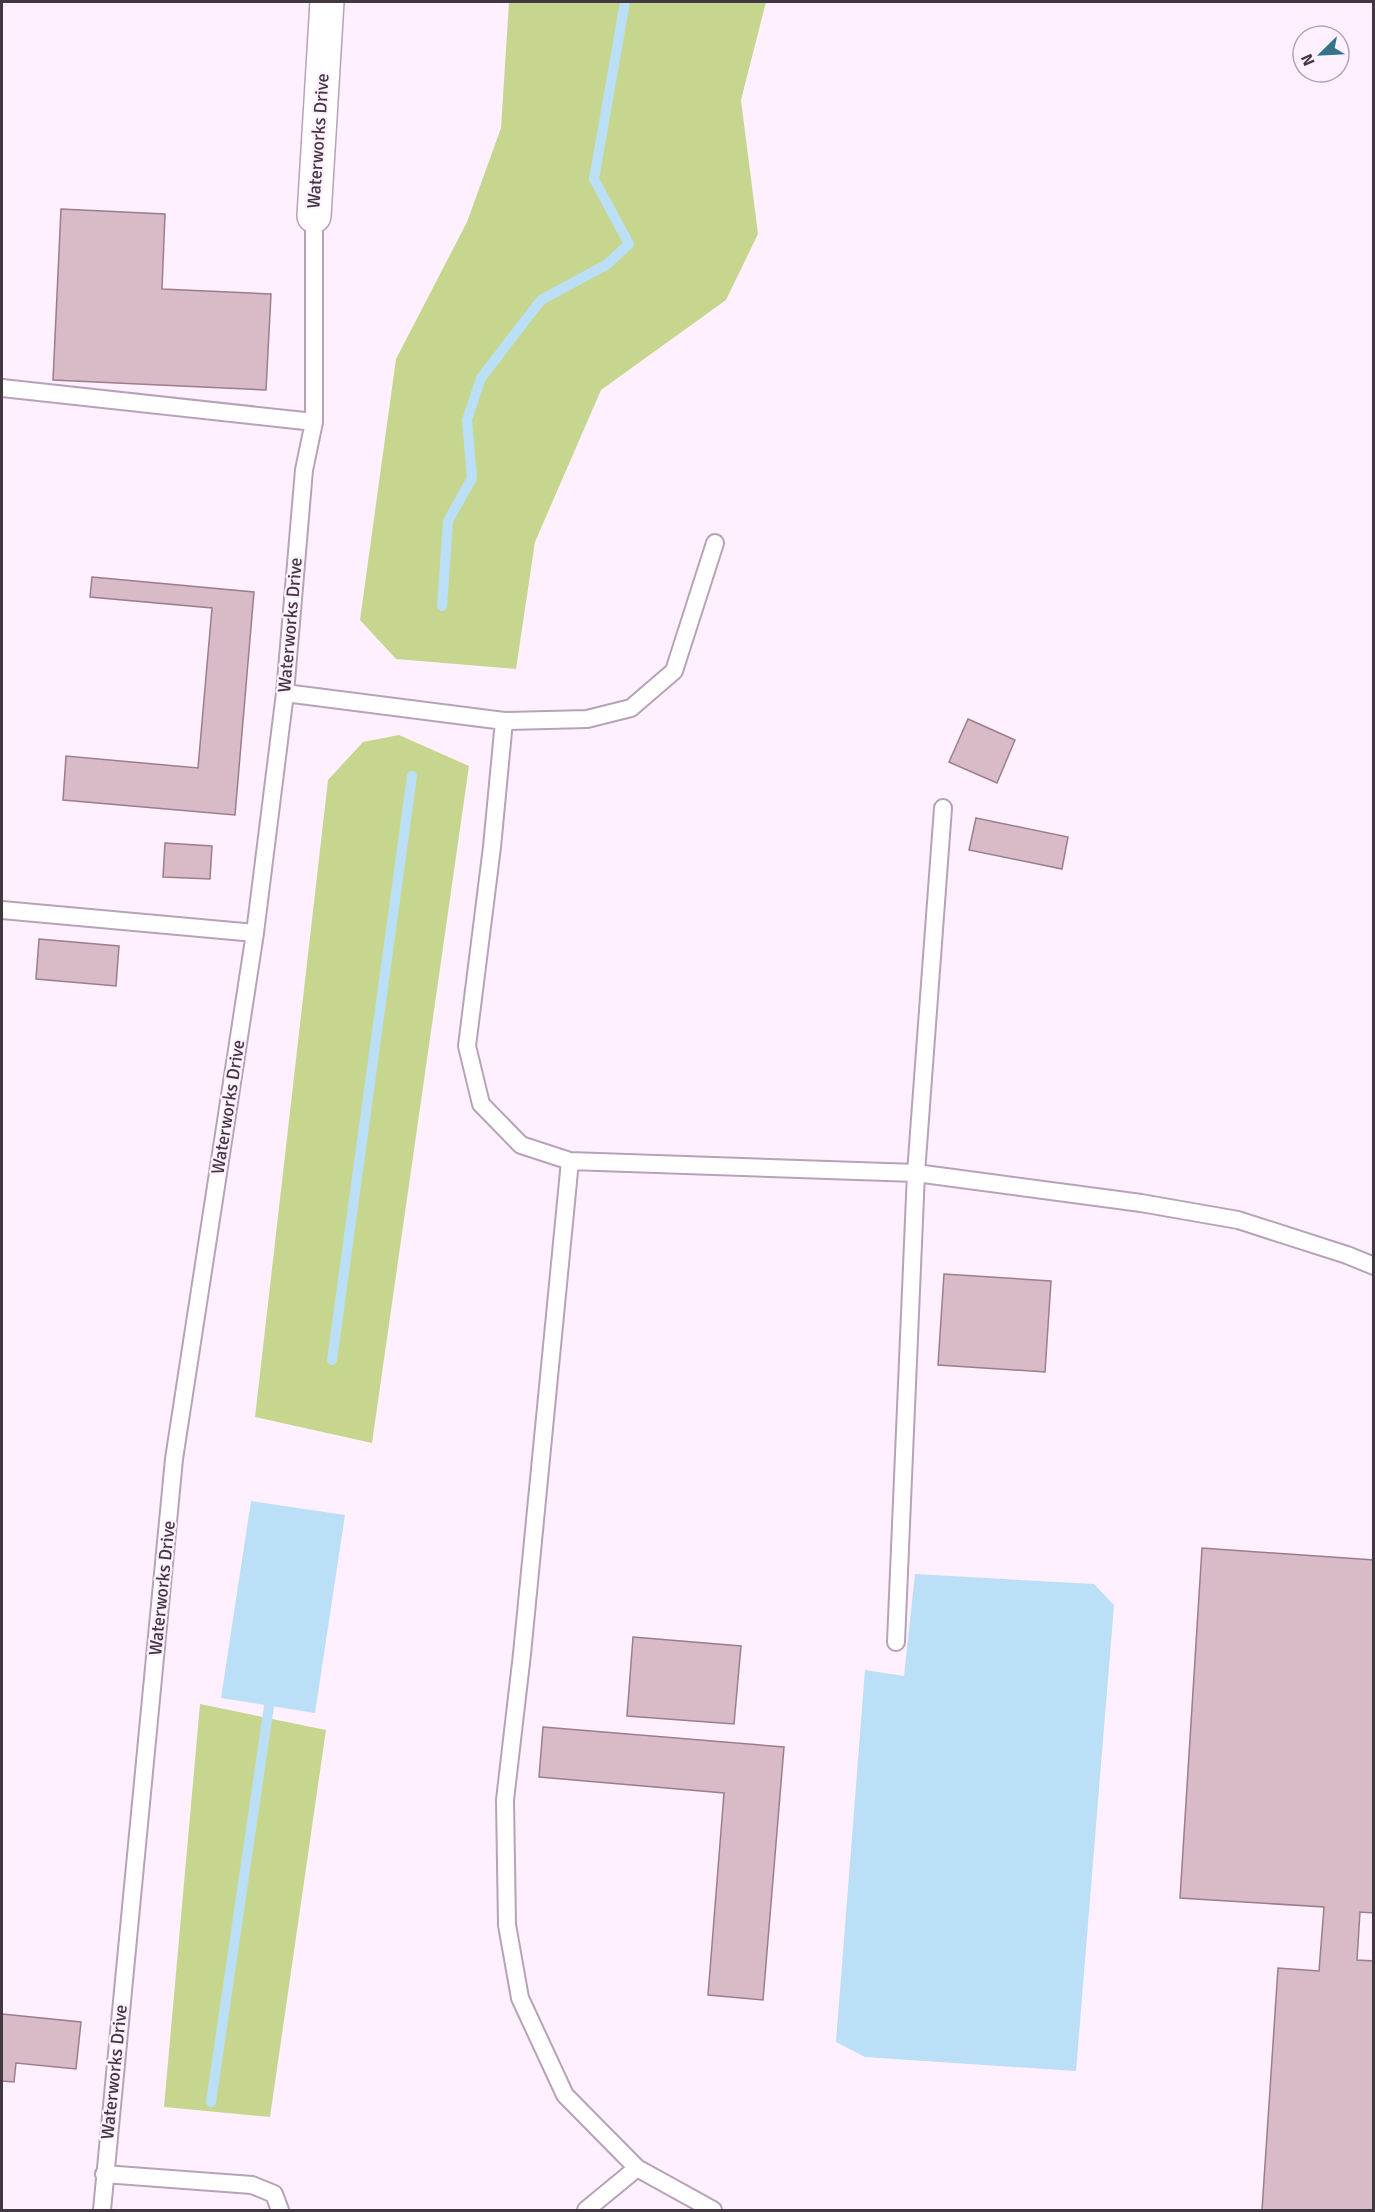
<svg xmlns="http://www.w3.org/2000/svg" width="1375" height="2212" viewBox="0 0 1375 2212" font-family="Signika,sans-serif">
<style>
.green{fill:#c6d68f}
.water{fill:#bcdff8}
.lines{fill:none;stroke-linecap:round;stroke-linejoin:round}
.stream{stroke:#bcdff8;stroke-width:10}
.building{fill:#d9bac7;stroke:#9c7e8b;stroke-width:1.5}
.service-casing{stroke:#b7a2b8;stroke-width:20}
.minor-casing{stroke:#b7a2b8;stroke-width:36}
.service{stroke:#fff;stroke-width:16}
.minor{stroke:#fff;stroke-width:33}
.labels{text-anchor:middle;dominant-baseline:central;stroke-width:4.5;stroke-linejoin:round;paint-order:stroke}
.street-label{font-size:18px;fill:#413841;stroke:#fef0ff}
</style>
<rect width="100%" height="100%" fill="#fef0ff"/>
<path class="green" d="M 509,2 L 766,2 L 741,100 L 758,234 L 726,300 L 601,390 L 535,542 L 516,669 L 396,659 L 360,620 L 396,359 L 467,222 L 501,128 Z
M 399,735 L 469,766 L 372,1443 L 255,1417 L 328,780 L 363,742 Z
M 200,1704 L 326,1730 L 270,2117 L 164,2107 Z"/>
<path class="water" d="M 251,1501 L 345,1515 L 315,1713 L 221,1698 Z
M 915,1574 L 1094,1584 L 1114,1605 L 1076,2071 L 865,2057 L 836,2042 L 865,1670 L 904,1676 Z"/>
<g class="lines">
<path class="stream" d="M 442,606 L 448,521 L 472,478 L 467,420 L 481,378 L 541,300 L 606,265 L 629,244 L 594,179 L 625,2
M 332,1360 L 412,776
M 211,2102 L 269,1706"/>
</g>
<path class="building" d="M 61,209 L 165,214 L 162,289 L 271,294 L 266,390 L 53,380 Z
M 92,577 L 254,592 L 235,815 L 63,800 L 66,756 L 198,768 L 212,608 L 90,597 Z
M 968,719 L 1015,740 L 997,783 L 949,762 Z
M 976,818 L 1068,837 L 1062,869 L 969,850 Z
M 165,843 L 212,846 L 210,879 L 163,877 Z
M 39,939 L 119,946 L 116,986 L 36,979 Z
M 944,1274 L 1051,1281 L 1045,1372 L 938,1365 Z
M 1202,1548 L 1374,1560 L 1374,1913 L 1360,1912 L 1357,1960 L 1374,1961 L 1374,2210 L 1262,2210 L 1278,1968 L 1319,1971 L 1324,1907 L 1180,1898 Z
M 633,1637 L 741,1646 L 734,1724 L 627,1716 Z
M 543,1727 L 784,1747 L 763,2000 L 708,1995 L 724,1793 L 539,1777 Z
M 2,2014 L 81,2022 L 76,2069 L 16,2063 L 14,2082 L 2,2081 Z"/>
<g class="lines">
<defs>
<path id="service" d="M 2,388 L 314,422
M 285,693 L 504,721 L 492,847 L 467,1046 L 481,1104 L 521,1145 L 570,1161 L 916,1173 L 896,1642
M 504,721 L 587,719 L 631,708 L 674,671 L 715,543
M 943,808 L 916,1173 L 1141,1203 L 1238,1220 L 1347,1255 L 1374,1266
M 2,910 L 255,933
M 570,1161 L 522,1654 L 505,1800 L 507,1925 L 520,1998 L 565,2095 L 637,2168 L 713,2210
M 104,2174 L 252,2185 L 274,2194 L 280,2210
M 102,2210 L 174,1459 L 255,933 L 285,693 L 304,470 L 314,422 L 314,216
M 586,2210 L 637,2168"/>
<path id="minor" d="M 314,216 L 327,2"/>
</defs>
<use href="#service" class="service-casing"/>
<use href="#minor" class="minor-casing"/>
<use href="#service" class="service"/>
<use href="#minor" class="minor"/>
</g>
<g class="labels">
<g class="street-label">
<text transform="translate(318 141) rotate(-86)">Waterworks Drive</text>
<text transform="translate(290 625) rotate(-85)">Waterworks Drive</text>
<text transform="translate(228 1107) rotate(-81)">Waterworks Drive</text>
<text transform="translate(162 1588) rotate(-84)">Waterworks Drive</text>
<text transform="translate(114 2072) rotate(-84)">Waterworks Drive</text>
</g>
</g>
<rect width="1375" height="2212" fill="none" stroke="#413841" stroke-width="6"/>
<g transform="translate(1321 54) rotate(246)"><circle r="28" fill="#fef0ff" stroke="#b2a6b3" stroke-width="1.5"/>
<path d="M0-4.5L10 22L0 15L-10 22Z" fill="#367289"/>
<text y="-9" font-size="16" font-weight="bold" text-anchor="middle" fill="#413841">N</text>
</g>
</svg>
